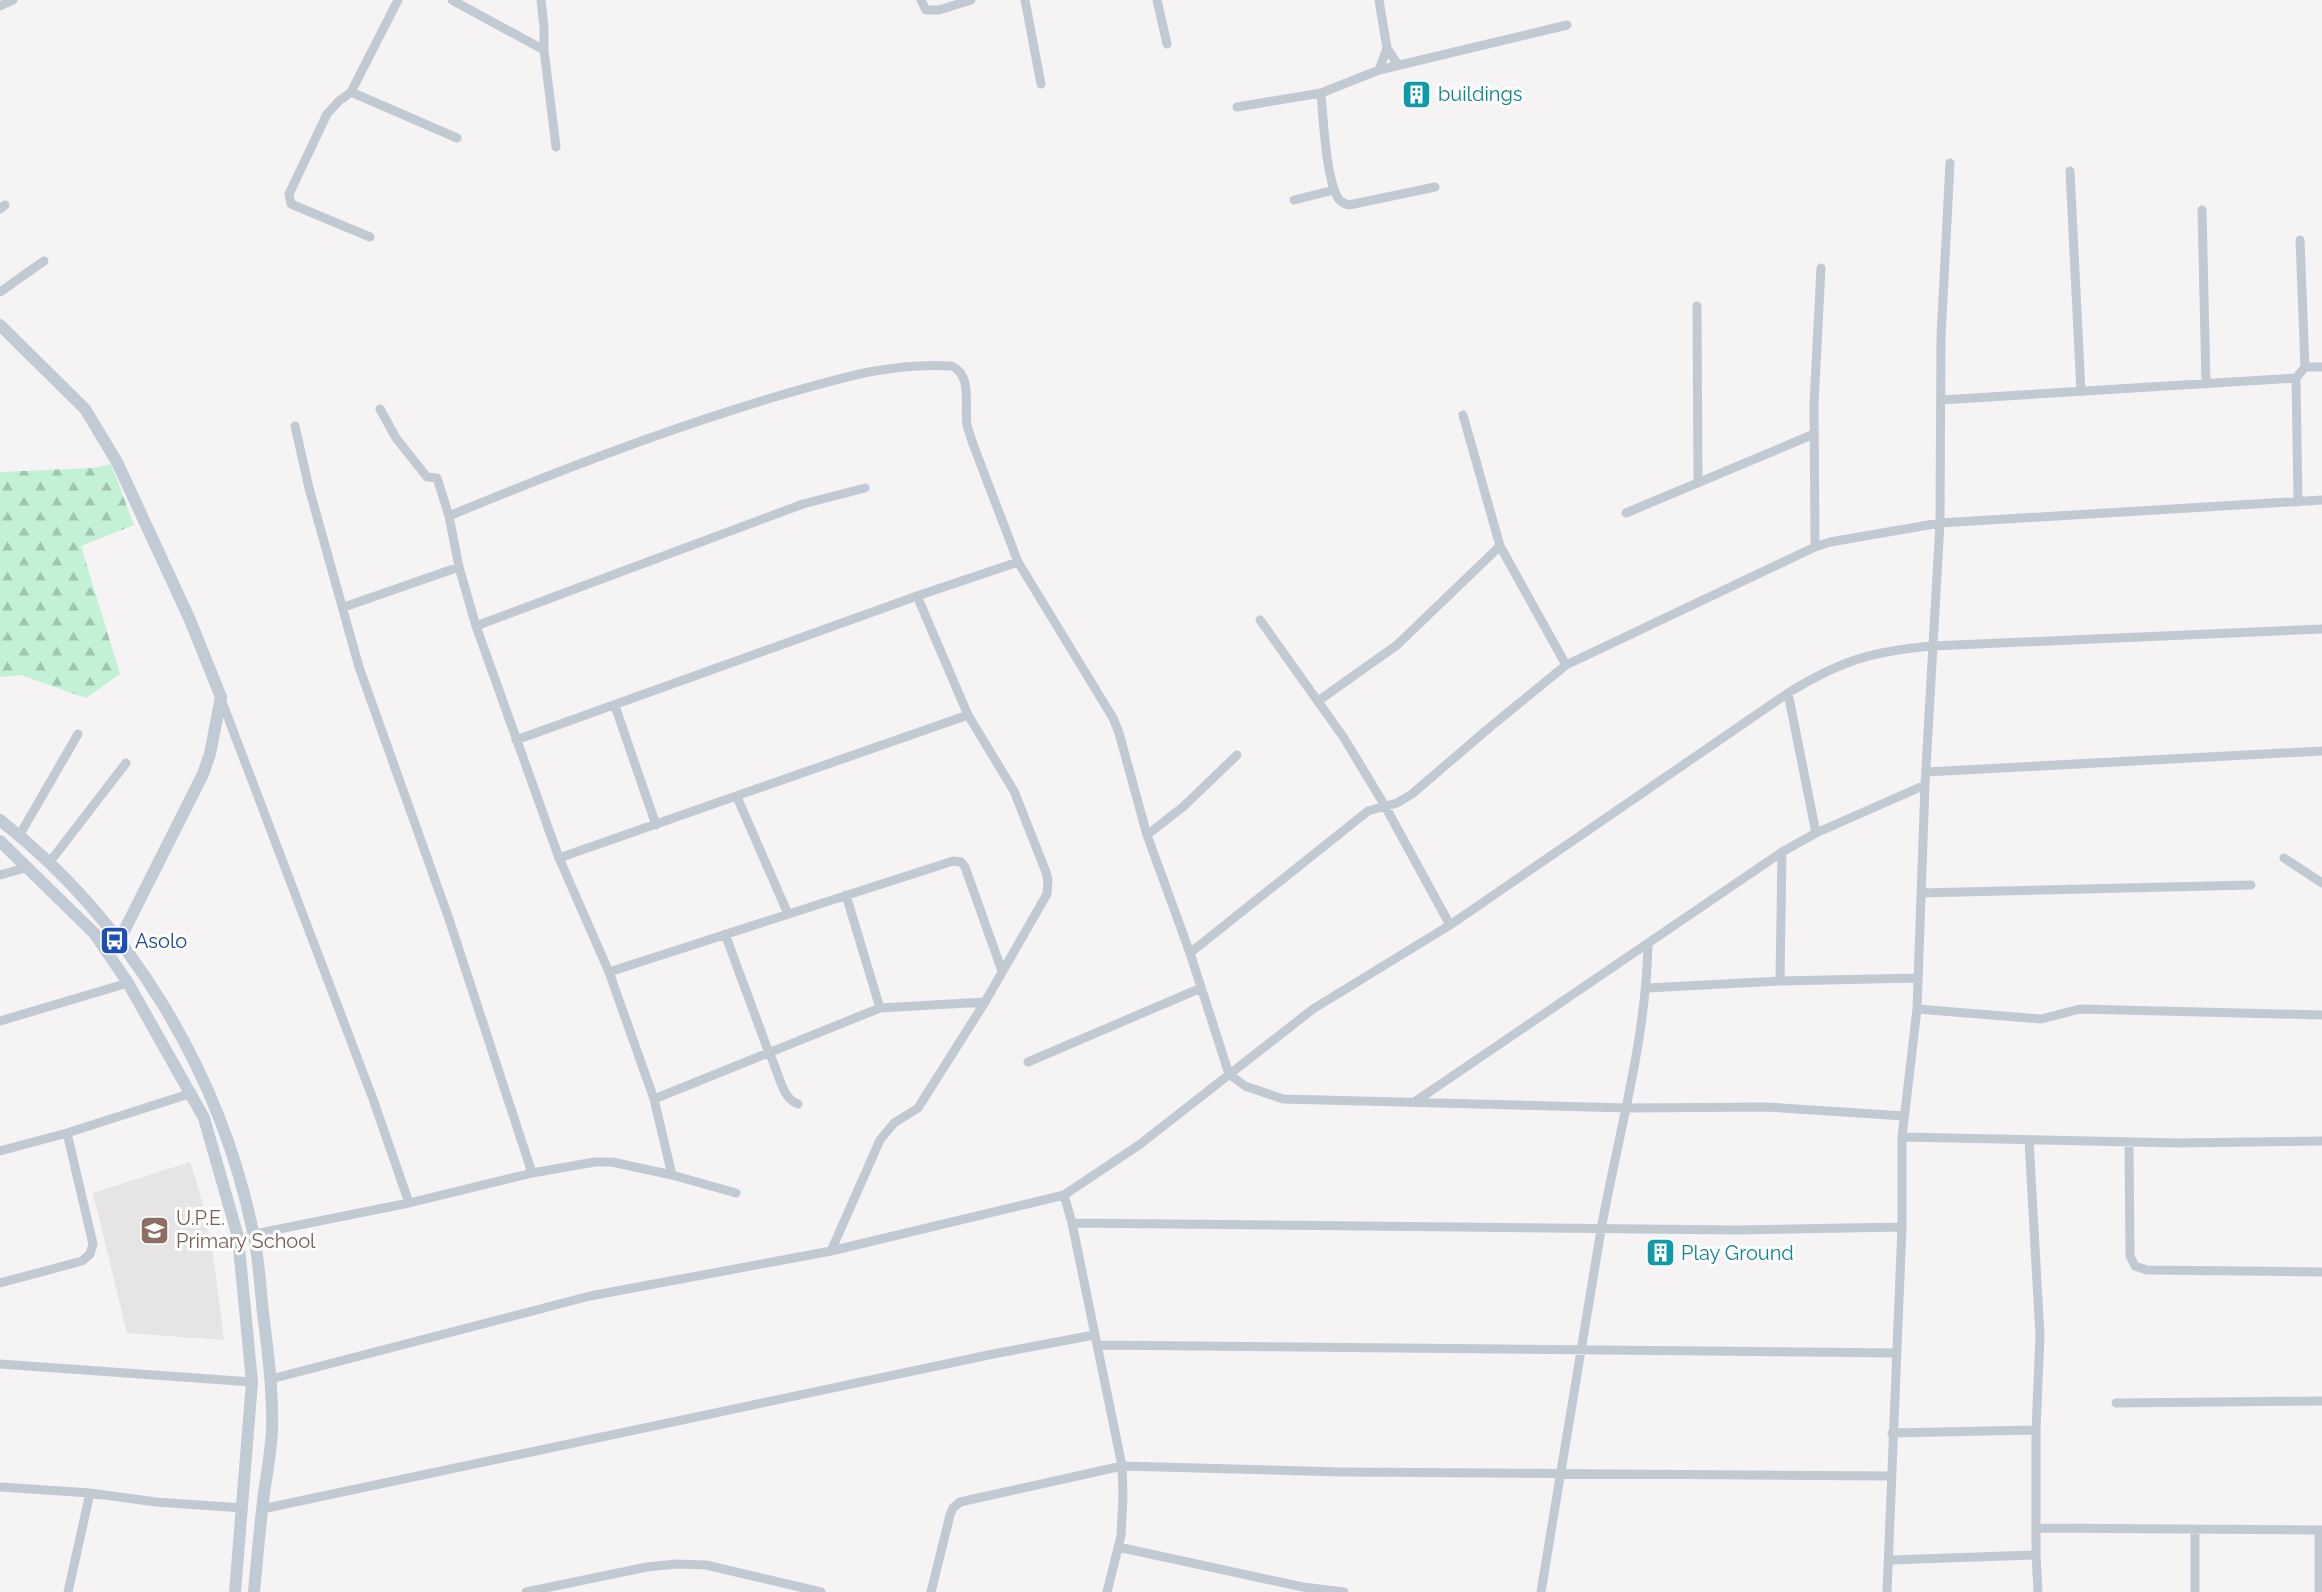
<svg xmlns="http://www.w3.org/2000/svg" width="2322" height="1592" viewBox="0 0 2322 1592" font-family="Raleway,sans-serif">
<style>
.education{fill:#e6e4e5}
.forest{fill:url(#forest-firs)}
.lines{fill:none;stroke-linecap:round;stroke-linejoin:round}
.street{stroke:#c1cad2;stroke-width:9}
.secondary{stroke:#c1cbd6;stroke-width:12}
.labels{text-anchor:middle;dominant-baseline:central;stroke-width:6;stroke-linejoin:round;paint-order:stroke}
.culture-label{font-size:20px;fill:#0d838f;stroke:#fff;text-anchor:start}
.transit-label{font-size:20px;fill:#164399;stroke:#fff;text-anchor:start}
.education-label{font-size:20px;fill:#785e54;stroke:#fff;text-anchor:start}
</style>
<defs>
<pattern id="forest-firs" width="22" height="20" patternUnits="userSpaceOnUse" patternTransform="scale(1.5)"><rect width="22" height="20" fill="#c3f1d5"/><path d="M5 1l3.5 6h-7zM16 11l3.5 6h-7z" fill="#a0c6b0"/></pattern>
</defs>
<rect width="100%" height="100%" fill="#f5f3f3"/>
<path class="education" d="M 190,1162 L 200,1193 L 213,1255 L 224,1340 L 127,1333 L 93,1193 Z"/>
<path class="forest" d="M 111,464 L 134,525 L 81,546 L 120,674 L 86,698 L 21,675 L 0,677 L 0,472 L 93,468 Z"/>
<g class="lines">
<path class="street" d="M 452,0 L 544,50
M 541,0 L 544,27 L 544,50 L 556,147
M 921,0 L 926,10 L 939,10 L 971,0
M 1025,0 L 1041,84
M 1157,0 L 1167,44
M 1379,0 L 1387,48 L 1398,65
M 0,6 L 13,0
M 1379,70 L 1387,48
M 351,92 L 457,138
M 1237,107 L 1321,93
M 2070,171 L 2081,392
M 1435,187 L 1349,205 C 1344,204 1341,202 1338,198 C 1326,178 1323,117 1321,93 L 1379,70 L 1567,25
M 1294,200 L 1334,190
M 0,209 L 5,205
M 2202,210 L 2206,384
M 370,237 L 291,204 L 289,194 L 327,114 L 339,101 L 351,92 L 398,0
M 2300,240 L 2305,367
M 0,292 L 44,261
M 1697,306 L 1698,483
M 2296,378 L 2298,502
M 1941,400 L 2296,378 L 2305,367 L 2322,367
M 380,409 L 396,438 L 427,477 L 437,478 L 449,516 L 459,567 L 476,626 L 559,858 L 609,972 L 654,1099 L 672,1175
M 1463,415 L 1500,546 L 1566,665
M 295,426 L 309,488 L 359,667 L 449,919 L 532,1173
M 1626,513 L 1814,434
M 449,516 C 557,471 666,429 778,396 C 838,379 889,362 952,366 C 973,376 964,406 967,425 C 969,432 971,438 973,444 L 1018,562 L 1113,718 L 1119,733 L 1147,835 L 1190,953 L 1229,1074 L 1245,1086 L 1283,1099 L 1627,1108 L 1767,1107 L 1904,1116
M 1815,547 L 1814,404 L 1821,268
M 344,607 L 459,567
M 1260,620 L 1344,738 L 1385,806 L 1450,925
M 476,626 L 803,504 L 865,488
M 1788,693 L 1816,833
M 221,699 L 373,1099 L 409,1203
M 1318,701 L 1397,645 L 1500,546
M 615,706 L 656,825
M 516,740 L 917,596 L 1018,562
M 1926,772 L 2322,751
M 737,797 L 788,914
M 1147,835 L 1184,806 L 1237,755
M 19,836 L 78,734
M 559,858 L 968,715
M 2284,858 L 2322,883
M 49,863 L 126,763
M 0,875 L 29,867
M 1921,893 L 2251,885
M 846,895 L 880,1008
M 725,934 L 769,1053 C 778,1068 781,1099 798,1104
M 1190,953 L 1368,811 L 1397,803 L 1412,794 L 1489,728 L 1566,665 L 1815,547 L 1830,542 L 1940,523 L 2322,500
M 609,972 L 953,861 L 961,862 L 965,867 L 1002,971
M 1780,981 L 1782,852
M 1647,988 L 1780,981 L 1918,978
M 1917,1009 L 2041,1019 L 2080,1009 L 2322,1015
M 0,1021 L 128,983
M 1028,1062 L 1201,988
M 654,1099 L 880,1008 L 985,1002
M 1416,1101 L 1782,852 L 1816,833 L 1925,785
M 1902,1137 L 2179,1143 L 2322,1141
M 2029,1140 L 2040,1336 L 2036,1430 L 2036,1555 L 2038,1592
M 2129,1142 L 2130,1256 L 2135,1266 L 2147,1270 L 2322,1272
M 0,1151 L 67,1133 L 192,1093
M 1064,1195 L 1072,1223 L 1122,1466 L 1123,1496 L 1121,1536 L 1107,1592
M 1072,1223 L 1738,1230 L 1902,1227
M 254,1234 L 409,1203 L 532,1173 L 595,1162 L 612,1162 L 672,1175 L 736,1193
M 831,1251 L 880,1140 L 894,1123 L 918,1108 L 985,1002 L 1047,894 L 1048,880 L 1046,872 L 1014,791 L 968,715 L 917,596
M 0,1283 L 82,1261 L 90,1254 L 93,1244 L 67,1133
M 1097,1345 L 1896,1353
M 0,1364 L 252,1382
M 271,1379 L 590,1296 L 831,1251 L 1064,1195 L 1139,1145 L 1313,1009 L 1450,925 L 1788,693 C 1840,661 1872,651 1933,646 L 2322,629
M 2116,1403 L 2322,1401
M 1892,1433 L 2036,1430
M 0,1487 L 90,1493 L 156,1502 L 243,1508
M 262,1509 L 993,1354 L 1094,1335
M 2036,1528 L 2322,1530
M 1118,1547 L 1303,1587 L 1344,1592
M 1890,1560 L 2036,1555
M 68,1592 L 90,1493
M 526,1592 L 647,1567 L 676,1564 L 706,1565 L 821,1592
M 931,1592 L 950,1515 L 953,1508 L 960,1502 L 1122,1466 L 1341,1472 L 1891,1476
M 1541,1592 C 1561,1471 1580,1350 1601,1230 C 1618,1135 1646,1041 1648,944
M 1887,1592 L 1902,1227 L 1902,1137 L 1917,1009 L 1925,785 L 1940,523 L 1941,337 L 1950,163
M 2195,1592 L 2195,1531
M 2319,1592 L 2319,1531"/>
<path class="secondary" d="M 0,325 L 85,409 L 117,462 L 190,620 L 221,697 L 210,754 L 203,774 L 120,939
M 0,820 C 129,921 220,1072 253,1232 C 259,1258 260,1286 263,1313 C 268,1352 273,1391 272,1430 C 271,1451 267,1472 264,1493 C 260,1526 257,1559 254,1592
M 0,841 L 94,933 L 128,983 L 204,1118 L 238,1237 L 252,1382 L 235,1592"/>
</g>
<defs>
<symbol id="building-square" viewBox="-11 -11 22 22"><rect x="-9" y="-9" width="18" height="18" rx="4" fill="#0f9aa8" stroke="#fff"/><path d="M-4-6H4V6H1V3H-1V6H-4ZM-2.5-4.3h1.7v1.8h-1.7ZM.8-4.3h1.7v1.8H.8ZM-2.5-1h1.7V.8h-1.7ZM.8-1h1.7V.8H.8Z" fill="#fff"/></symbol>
<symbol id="bus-square" viewBox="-11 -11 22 22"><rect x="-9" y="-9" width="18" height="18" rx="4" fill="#1a4fb4" stroke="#fff"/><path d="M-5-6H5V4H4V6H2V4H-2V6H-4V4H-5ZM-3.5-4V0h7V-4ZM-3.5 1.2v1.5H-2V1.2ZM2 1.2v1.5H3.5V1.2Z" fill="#fff"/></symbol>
<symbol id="school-square" viewBox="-11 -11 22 22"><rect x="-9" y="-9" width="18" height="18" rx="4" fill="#8d6e63" stroke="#fff"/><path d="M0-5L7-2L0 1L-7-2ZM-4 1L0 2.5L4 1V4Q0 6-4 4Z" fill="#fff"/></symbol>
</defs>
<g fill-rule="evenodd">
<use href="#building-square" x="1400" y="78" width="33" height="33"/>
<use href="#bus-square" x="98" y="924" width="33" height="33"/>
<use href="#school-square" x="138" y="1214" width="33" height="33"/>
<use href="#building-square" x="1644" y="1236" width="33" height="33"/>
</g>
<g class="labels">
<g class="culture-label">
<text x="1438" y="94">buildings</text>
<text x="1681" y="1253">Play Ground</text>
</g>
<g class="transit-label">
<text x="135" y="941">Asolo</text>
</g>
<g class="education-label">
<text x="176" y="1218">U.P.E.<tspan x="176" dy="23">Primary School</tspan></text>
</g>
</g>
</svg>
